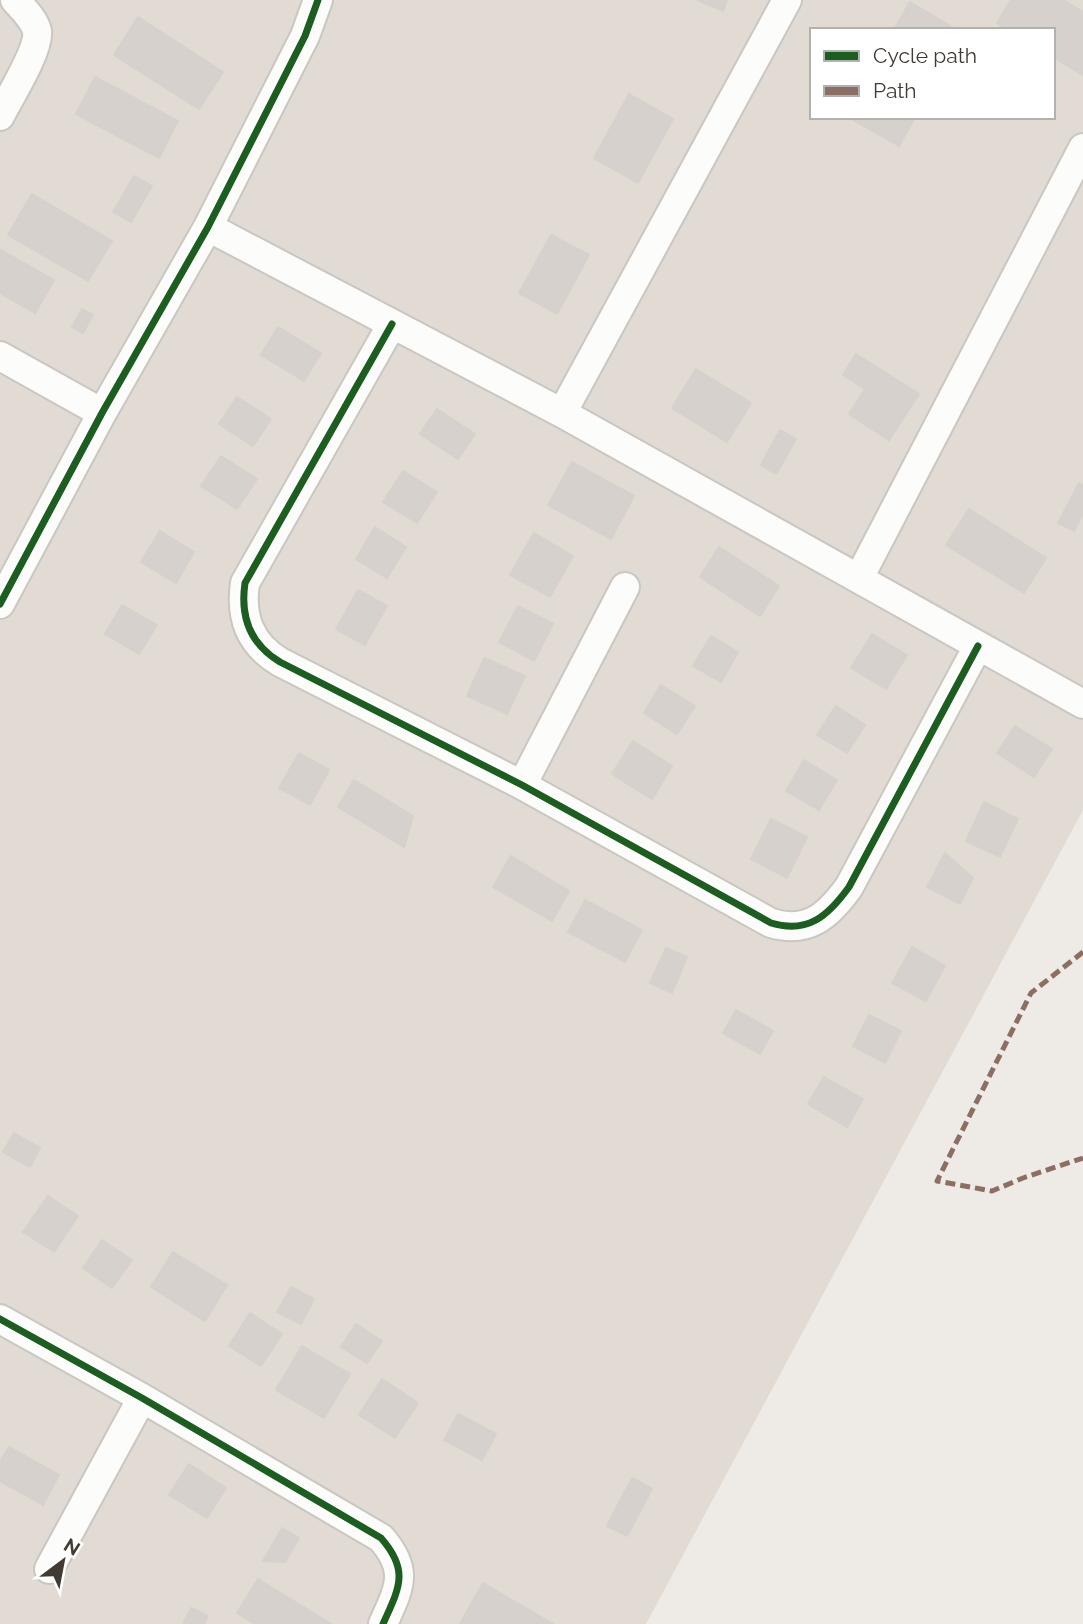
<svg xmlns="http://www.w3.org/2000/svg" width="1083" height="1624" viewBox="0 0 1083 1624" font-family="Raleway,sans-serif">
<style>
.residential{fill:#e2dbd3;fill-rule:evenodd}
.building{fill:#d6d1cd;stroke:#d6d1cc;stroke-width:2}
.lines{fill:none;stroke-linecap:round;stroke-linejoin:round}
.street-casing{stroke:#cac6c2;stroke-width:32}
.street{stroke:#fcfcfb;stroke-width:28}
.quiet{stroke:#8d6e63;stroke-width:5;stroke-dasharray:10 5;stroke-linecap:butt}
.cycleway-casing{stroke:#fff;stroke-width:11}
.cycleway{stroke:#1b5e20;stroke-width:7}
</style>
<rect width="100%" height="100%" fill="#eeeae6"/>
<path class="residential" d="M 0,0 L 1083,0 L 1083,810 L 646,1624 L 0,1624 ZM 812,30 L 1053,30 L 1053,117 L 812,117 Z"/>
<path class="building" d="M 697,0 L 727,0 L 723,11 Z
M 1011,0 L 1063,0 L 1083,12 L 1083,75 L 1053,57 L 1053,30 L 1009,30 L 997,23 Z
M 910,2 L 957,30 L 894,30 Z
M 138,17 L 223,72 L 199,109 L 114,55 Z
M 95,77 L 178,121 L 159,158 L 76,114 Z
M 629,94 L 673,119 L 638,183 L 594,158 Z
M 848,117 L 915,117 L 899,146 Z
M 134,176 L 152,186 L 131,222 L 113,212 Z
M 32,194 L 112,241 L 88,281 L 8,235 Z
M 551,235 L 589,255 L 557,314 L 519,293 Z
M 1,250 L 54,280 L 35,313 L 0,293 Z
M 82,309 L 93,315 L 83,333 L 72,327 Z
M 278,327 L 321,353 L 304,381 L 261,355 Z
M 856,354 L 919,394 L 889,440 L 849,414 L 865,389 L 843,375 Z
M 696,369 L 751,403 L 727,442 L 672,408 Z
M 237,397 L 271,419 L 253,446 L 219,424 Z
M 437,409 L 475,434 L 458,459 L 420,434 Z
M 780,430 L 796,439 L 776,474 L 761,465 Z
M 221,456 L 257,479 L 237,509 L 201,486 Z
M 572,462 L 634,496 L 611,539 L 548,505 Z
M 403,471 L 437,492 L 417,523 L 383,502 Z
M 1079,483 L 1083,485 L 1083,514 L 1074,531 L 1058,523 Z
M 969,509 L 1046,558 L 1024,593 L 946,545 Z
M 375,527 L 406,547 L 387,578 L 356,559 Z
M 160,531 L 194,552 L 176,583 L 141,562 Z
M 534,533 L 573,556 L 550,597 L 510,575 Z
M 719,547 L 779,586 L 760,616 L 700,577 Z
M 358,590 L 387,606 L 365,645 L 336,629 Z
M 122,605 L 157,625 L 139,654 L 105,634 Z
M 518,606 L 553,624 L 534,661 L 499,642 Z
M 872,634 L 907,655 L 886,689 L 851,668 Z
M 711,636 L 738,652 L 721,682 L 693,666 Z
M 484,658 L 525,676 L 507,714 L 467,696 Z
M 661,685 L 695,706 L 677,734 L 644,713 Z
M 836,706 L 865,725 L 847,753 L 817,735 Z
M 1015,726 L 1052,749 L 1034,777 L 997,753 Z
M 633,741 L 672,766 L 652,799 L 612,774 Z
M 299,753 L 329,770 L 310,805 L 279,788 Z
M 804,760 L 837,780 L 819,810 L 786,791 Z
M 354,780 L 413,816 L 404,847 L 338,807 Z
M 984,802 L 1018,819 L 1000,857 L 966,841 Z
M 771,819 L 807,837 L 787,878 L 751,859 Z
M 945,853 L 973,878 L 960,904 L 927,887 Z
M 511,856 L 569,891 L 552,921 L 493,887 Z
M 585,900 L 642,930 L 625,962 L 568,932 Z
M 912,947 L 945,966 L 926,1001 L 892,983 Z
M 666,948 L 687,957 L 672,993 L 650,983 Z
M 736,1010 L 773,1031 L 760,1054 L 723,1033 Z
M 869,1015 L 901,1031 L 885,1063 L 853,1046 Z
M 824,1077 L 863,1099 L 847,1127 L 808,1104 Z
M 14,1133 L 40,1148 L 30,1167 L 3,1152 Z
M 48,1196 L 78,1216 L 54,1252 L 23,1232 Z
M 102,1240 L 132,1260 L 112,1288 L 83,1268 Z
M 173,1252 L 227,1285 L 205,1321 L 151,1287 Z
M 291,1287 L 314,1299 L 301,1324 L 277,1312 Z
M 250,1313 L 282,1334 L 261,1366 L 229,1346 Z
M 356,1324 L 382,1341 L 367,1363 L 341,1347 Z
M 302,1346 L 350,1374 L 324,1418 L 276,1390 Z
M 382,1379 L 418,1403 L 395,1438 L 359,1415 Z
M 458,1414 L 496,1434 L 482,1460 L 444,1440 Z
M 9,1447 L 59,1475 L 43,1505 L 0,1481 L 0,1462 Z
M 189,1464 L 226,1488 L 207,1518 L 169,1495 Z
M 632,1478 L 652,1489 L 627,1536 L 607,1526 Z
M 282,1528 L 299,1538 L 285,1562 L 263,1561 Z
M 258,1579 L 331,1624 L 255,1624 L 237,1613 Z
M 483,1583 L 553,1624 L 460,1624 Z
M 191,1608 L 208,1616 L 204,1624 L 183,1624 Z"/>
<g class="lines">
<defs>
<path id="street" d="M 0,116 C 9,98 40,49 37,31 C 34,19 23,9 15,0
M 208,227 L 562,413 L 1083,704
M 392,324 L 245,583 C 240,617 250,644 280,662 L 522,785 L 771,923 C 808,934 828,916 849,887 L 978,646
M 0,356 L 102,413
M 562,413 L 787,0
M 859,578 L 1083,148
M 0,604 L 102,413 L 208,227 L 305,36 L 318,0
M 522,785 L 625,587
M 0,1319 L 142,1398 L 381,1538 C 410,1571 399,1588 383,1624
M 49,1569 L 142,1398"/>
</defs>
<use href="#street" class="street-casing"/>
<use href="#street" class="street"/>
<path class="quiet" d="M 1083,952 L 1031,993 L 937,1181 L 992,1191 L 1023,1178 L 1083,1158"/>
<defs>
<path id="cycleway" d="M 392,324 L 245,583 C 240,617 250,644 280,662 L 522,785 L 771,923 C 808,934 828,916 849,887 L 978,646
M 0,604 L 102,413 L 208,227 L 305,36 L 318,0
M 0,1319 L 142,1398 L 381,1538 C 410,1571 399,1588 383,1624"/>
</defs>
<use href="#cycleway" class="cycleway-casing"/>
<use href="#cycleway" class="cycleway"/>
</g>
<rect x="810" y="28" width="245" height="91" fill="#ffffff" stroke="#b3b1ae" stroke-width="2"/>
<rect x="824" y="51" width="35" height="10" fill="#1b5e20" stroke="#b3b1ae" stroke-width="2"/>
<text x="873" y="63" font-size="21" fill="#423b34">Cycle path</text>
<rect x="824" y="86" width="35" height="10" fill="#8d6e63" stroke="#b3b1ae" stroke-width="2"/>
<text x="873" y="98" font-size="21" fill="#423b34">Path</text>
<g transform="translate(63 1561) rotate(32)" stroke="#ffffff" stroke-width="5" paint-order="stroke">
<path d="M0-5L12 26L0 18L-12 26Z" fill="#423b34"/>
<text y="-10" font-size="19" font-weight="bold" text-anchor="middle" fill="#423b34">N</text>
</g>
</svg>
